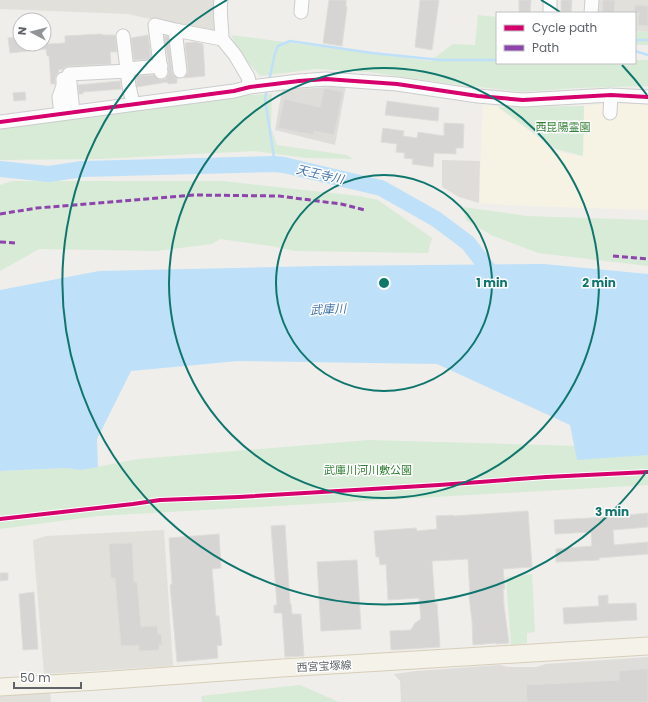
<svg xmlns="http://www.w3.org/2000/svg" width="648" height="702" viewBox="0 0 648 702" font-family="Poppins,'Noto Sans JP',sans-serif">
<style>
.commercial{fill:#f7f3e4}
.industrial{fill:#dfddda}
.education{fill:#e2e0da}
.green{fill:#d8ebd6}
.water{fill:#bfe0f9}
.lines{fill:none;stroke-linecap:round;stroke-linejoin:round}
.stream{stroke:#bfe0f9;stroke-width:2.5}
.river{stroke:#bfe0f9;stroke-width:16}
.building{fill:#d6d5d3;stroke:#deddd9}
.minor-casing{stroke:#cbcccc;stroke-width:15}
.major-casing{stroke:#d7ceb8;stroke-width:19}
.minor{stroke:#fdfcfc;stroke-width:13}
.major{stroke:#f4f2e9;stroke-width:17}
.quiet{stroke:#8e44ad;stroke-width:3;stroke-dasharray:6 3;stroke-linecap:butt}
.cycleway-casing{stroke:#fff;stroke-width:6}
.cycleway{stroke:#d6006c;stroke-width:4}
.ring{fill:none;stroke:#0f766e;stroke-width:2}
.labels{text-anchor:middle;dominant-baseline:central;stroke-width:3;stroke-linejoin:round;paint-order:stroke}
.park-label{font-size:11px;fill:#348238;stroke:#fff}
.street-label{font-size:11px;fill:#5f6368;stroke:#fff}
.water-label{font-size:12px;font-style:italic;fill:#4174aa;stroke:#fff}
.centre{fill:#0f766e;stroke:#fff;stroke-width:2}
.ring-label{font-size:12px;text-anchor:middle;font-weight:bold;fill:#0f766e;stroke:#fff;stroke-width:3;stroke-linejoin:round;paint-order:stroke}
</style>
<rect width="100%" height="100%" fill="#efeeea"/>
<path class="commercial" d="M 614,103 L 648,105 L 648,210 L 526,206 L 479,203 L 483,104 L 498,107 L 555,151 L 583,157 L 584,106 Z"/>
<path class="industrial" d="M 346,86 L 335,145 L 275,130 L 282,90 Z
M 442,160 L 480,161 L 479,203 L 459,197 L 442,187 Z
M 648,657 L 648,702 L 401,702 L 400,681 L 394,674 L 416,671 L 499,665 L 509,667 L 536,667 L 546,664 Z"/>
<path class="education" d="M 0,0 L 213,0 L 217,29 L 214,31 L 163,22 L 128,14 L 0,9 Z
M 599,0 L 648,0 L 648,32 L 635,31 L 635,13 L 598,13 Z
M 164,530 L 173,666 L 44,674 L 33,540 L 46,536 Z
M 50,692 L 51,702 L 0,702 L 0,696 Z"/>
<path class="green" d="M 478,15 L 497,17 L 497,63 L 635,63 L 635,60 L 648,60 L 648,86 L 578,88 L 522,92 L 445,83 L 368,72 L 316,69 L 260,76 L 240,53 L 231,35 L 430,61 L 453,44 L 475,45 Z
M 635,31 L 648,32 L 648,45 L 635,45 Z
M 272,94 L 271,128 L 277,145 L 347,155 L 353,159 L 306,158 L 254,151 L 99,159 L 0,160 L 0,129 L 247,95 Z
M 584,106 L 583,156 L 556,149 L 498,107 Z
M 12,181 L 223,181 L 359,196 L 378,200 L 432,238 L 428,253 L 295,251 L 271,246 L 220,239 L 212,244 L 156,251 L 39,249 L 0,271 L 0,185 Z
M 463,207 L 527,216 L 648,220 L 648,266 L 538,253 L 491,235 L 466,220 Z
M 369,440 L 581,446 L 648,443 L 648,485 L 98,516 L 0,529 L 0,471 L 66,468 L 81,470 L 138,459 Z
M 532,574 L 535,632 L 527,633 L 527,643 L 511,645 L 506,577 Z
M 300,685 L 339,702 L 202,702 L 201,696 Z"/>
<path class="water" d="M 544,264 L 648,274 L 648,455 L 577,460 L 570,425 L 437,364 L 238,361 L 131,371 L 97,439 L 98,467 L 81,470 L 66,468 L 0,471 L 0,290 L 99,271 L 319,266 Z"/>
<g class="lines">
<path class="stream" d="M 635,40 L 648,40
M 635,51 L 648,55
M 269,81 L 275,53 L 278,46 L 290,41 L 372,53 L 440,60 L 497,60
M 267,89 L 265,99 L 275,164"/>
<path class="river" d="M 0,169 L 49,174 L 82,169 L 275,164 L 284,165 L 381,188 L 436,219 L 468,243 L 498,282"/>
</g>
<path class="building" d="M 329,0 L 346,0 L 346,7 L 347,7 L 342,46 L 323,43 Z
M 420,0 L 439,0 L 432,50 L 415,47 Z
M 519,0 L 531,0 L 530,13 L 519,13 Z
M 561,0 L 572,0 L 571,13 L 561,13 Z
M 603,0 L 615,0 L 614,13 L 602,13 Z
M 635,5 L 648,6 L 648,26 L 638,25 L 639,13 L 634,13 Z
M 102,34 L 102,35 L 115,35 L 117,52 L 110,52 L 111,64 L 69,66 L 65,67 L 63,69 L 58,70 L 59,72 L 56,75 L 55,79 L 55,84 L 51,84 L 49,56 L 47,56 L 46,49 L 10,53 L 8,38 L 20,36 L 20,44 L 48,44 L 65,43 L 65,36 Z
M 148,35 L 151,59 L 134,60 L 131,38 Z
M 164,36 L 168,36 L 172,72 L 173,75 L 177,78 L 177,83 L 168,84 L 167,82 L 137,87 L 136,76 L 154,75 L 158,79 L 162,80 L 166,79 L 168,75 L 169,65 Z
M 195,42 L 203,44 L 205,76 L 184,78 L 187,74 L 188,70 L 185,43 Z
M 120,81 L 121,89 L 83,92 L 83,94 L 79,94 L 78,85 Z
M 324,88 L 343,92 L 334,135 L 314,131 L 313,135 L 278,128 L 284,99 L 320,107 Z
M 25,92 L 26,100 L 14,101 L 13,93 Z
M 387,101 L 439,108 L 438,121 L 385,115 Z
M 444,123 L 464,124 L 463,148 L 456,148 L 456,154 L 434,153 L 433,167 L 412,164 L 413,159 L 404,158 L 405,153 L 396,152 L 397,144 L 381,142 L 383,128 L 404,131 L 403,136 L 417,138 L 418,132 L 444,136 Z
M 528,511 L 532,567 L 503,569 L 505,589 L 503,589 L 504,606 L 509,643 L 496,644 L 496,643 L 473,645 L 472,621 L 469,596 L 470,596 L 468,559 L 432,561 L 435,604 L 437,603 L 440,647 L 391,650 L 390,631 L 411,630 L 415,623 L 421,619 L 419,598 L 388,600 L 386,564 L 380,565 L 379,557 L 376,557 L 374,531 L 416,528 L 417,531 L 437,529 L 436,516 L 453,515 L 453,516 Z
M 648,513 L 648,527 L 613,530 L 614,545 L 648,542 L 648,554 L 599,558 L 599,560 L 556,562 L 556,549 L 592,546 L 591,532 L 555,534 L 554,520 L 607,517 L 606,517 Z
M 285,525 L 290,604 L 291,604 L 292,614 L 301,614 L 304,656 L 285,657 L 282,613 L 274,613 L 274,605 L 277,605 L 271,526 Z
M 219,534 L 221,568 L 212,569 L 216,616 L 219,616 L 222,645 L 217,646 L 218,658 L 177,662 L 170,585 L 172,584 L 169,538 Z
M 132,543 L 134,582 L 137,582 L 141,627 L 157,626 L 158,634 L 161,634 L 162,645 L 159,645 L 159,650 L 139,651 L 139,645 L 121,646 L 115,578 L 111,578 L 109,544 Z
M 357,560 L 361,629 L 321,631 L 317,562 Z
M 0,573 L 8,573 L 8,580 L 0,581 Z
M 34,592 L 38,649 L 23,650 L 19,594 Z
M 608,595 L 608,604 L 636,603 L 637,620 L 564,624 L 563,608 L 599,606 L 598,596 Z
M 641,669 L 648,669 L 648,702 L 527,702 L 526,685 L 619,680 L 619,671 Z"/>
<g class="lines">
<defs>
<path id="minor" d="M 221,0 C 219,13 222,26 222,39
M 301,12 L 302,0
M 550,13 L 550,0
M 591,13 L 592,0
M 175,30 L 180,71
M 123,36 L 129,86 L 133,104
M 127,69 L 161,66
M 161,72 L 155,25 L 175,30 L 222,39 L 235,55 L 248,77 L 250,87
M 73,112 L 69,74 L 128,71
M 610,113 L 611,95
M 61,114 L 59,97 L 63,86 L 63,79
M 0,122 L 234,91 L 250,87 L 299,81 L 326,79 L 397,84 L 478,96 L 523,100 L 611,95 L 648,97"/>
<path id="major" d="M 0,687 L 98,681 L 282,668 L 648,646"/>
</defs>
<use href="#minor" class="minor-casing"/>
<use href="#major" class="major-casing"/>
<use href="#minor" class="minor"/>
<use href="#major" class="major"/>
<path class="quiet" d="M 0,214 L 37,208 L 194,195 L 279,196 L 341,204 L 365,210
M 0,242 L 17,243
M 613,256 L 648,259"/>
<defs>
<path id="cycleway" d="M 0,122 L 234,91 L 250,87 L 299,81 L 326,79 L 397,84 L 478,96 L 523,100 L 611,95 L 648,97
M 0,519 L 133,504 L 160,500 L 239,497 L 439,485 L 546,477 L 648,472"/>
</defs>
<use href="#cycleway" class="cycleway-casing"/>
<use href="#cycleway" class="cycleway"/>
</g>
<g class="ring">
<circle cx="384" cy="283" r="108"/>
<circle cx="384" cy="283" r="215"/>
<path d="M647 471A323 323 0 1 1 227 0M541 0A323 323 0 0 1 560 12M622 65A323 323 0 0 1 647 95"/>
</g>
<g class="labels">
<g class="park-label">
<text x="563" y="127">西昆陽霊園</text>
<text x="368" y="470">武庫川河川敷公園</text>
</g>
<g class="street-label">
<text transform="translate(324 666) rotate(-3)">西宮宝塚線</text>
</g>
<g class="water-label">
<text transform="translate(320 174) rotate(13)">天王寺川</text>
<text transform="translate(328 309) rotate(-3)">武庫川</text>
</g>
</g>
<circle cx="384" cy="283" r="6" class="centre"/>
<g class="ring-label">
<text x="492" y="287">1 min</text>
<text x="599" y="287">2 min</text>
<text x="612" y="516">3 min</text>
</g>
<rect x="496" y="12" width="140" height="52" fill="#ffffff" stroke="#bfc1c3"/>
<rect x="504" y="25" width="20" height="6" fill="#d6006c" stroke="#bfc1c3"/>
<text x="532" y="32" font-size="12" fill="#5f6368">Cycle path</text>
<rect x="504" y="45" width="20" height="6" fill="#8e44ad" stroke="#bfc1c3"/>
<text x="532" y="52" font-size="12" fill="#5f6368">Path</text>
<g transform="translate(32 32) rotate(277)"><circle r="19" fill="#ffffff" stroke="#bfc1c3"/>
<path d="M0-3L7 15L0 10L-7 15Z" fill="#919496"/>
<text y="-6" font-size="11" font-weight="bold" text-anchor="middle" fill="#5f6368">N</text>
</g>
<path d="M14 682v6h67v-6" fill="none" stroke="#5f6368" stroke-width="2"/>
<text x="20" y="682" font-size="12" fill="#5f6368" stroke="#ffffff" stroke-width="3" paint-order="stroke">50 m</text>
</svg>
